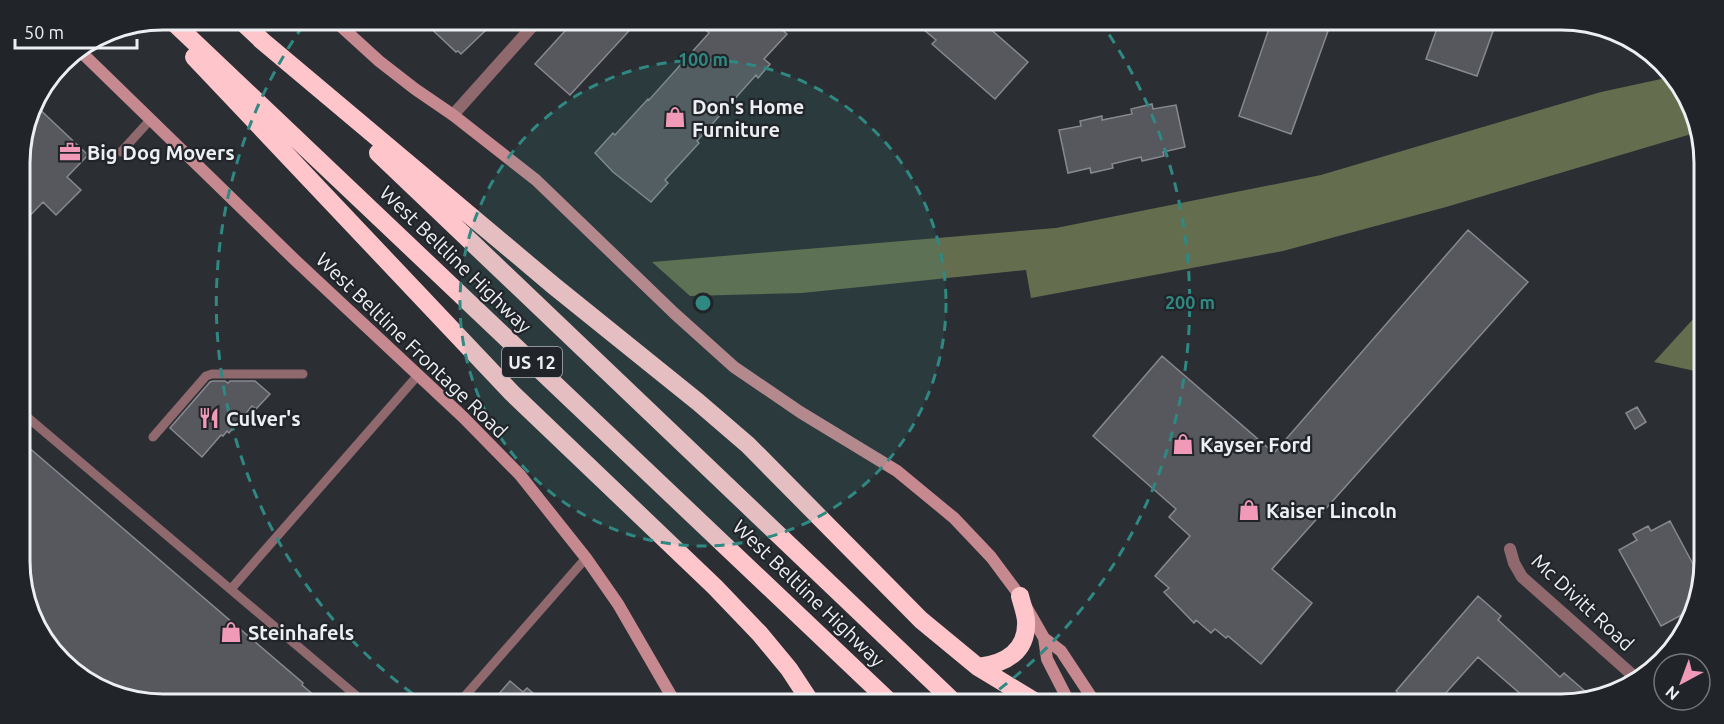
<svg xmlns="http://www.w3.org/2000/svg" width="1724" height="724" viewBox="0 0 1724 724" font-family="Ubuntu,sans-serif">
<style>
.forest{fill:#646e4f}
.building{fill:#57585e;stroke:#88898f;stroke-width:1.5}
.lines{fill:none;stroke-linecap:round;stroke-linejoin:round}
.lane{stroke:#8f696d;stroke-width:9}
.street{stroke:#8f696d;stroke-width:12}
.secondary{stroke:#c5898f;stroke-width:12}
.highway{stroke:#fec5ca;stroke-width:18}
.ring{fill:none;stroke:#308882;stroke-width:3;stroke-dasharray:10 8}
.labels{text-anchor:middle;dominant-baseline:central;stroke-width:4.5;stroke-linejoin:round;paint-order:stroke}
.shield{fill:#212529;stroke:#b0b2b6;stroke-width:1.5}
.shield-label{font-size:18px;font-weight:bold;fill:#edeff2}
.poi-label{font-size:20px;font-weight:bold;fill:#edeff2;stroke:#212529;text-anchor:start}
.street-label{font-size:20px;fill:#edeff2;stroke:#212529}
.rim{fill:none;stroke:#edeff2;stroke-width:3}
.centre{fill:#308882;stroke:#212529;stroke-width:3}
.ring-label{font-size:18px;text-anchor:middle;font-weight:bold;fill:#308882;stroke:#212529;stroke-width:4.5;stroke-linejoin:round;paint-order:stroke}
</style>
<rect width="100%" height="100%" fill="#2b2f33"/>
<path class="forest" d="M 1675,76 L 1698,132 L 1446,207 L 1283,251 L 1031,298 L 1026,270 L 802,293 L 690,296 L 652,262 L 1056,228 L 1321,175 L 1601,92 Z
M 1704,307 L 1704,373 L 1654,362 Z"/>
<path class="building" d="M 422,20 L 474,20 L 486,30 L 461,54 L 458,51 L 456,52 Z
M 584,20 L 639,20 L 570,95 L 535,64 L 574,21 L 579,25 Z
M 718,20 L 771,20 L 787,34 L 764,59 L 770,64 L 758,78 L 756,75 L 697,141 L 699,143 L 665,180 L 668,183 L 651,202 L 613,172 L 595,153 L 613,133 L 615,135 L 648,99 L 649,100 L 709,33 L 707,31 Z
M 912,20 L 980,20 L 1028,62 L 995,99 L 932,44 L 936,40 Z
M 1272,20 L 1332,20 L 1291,134 L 1239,116 Z
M 1440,20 L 1497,20 L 1477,76 L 1426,59 Z
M 33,103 L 88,155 L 67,177 L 81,190 L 56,215 L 43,202 L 20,226 L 20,153 Z
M 1152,104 L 1153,109 L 1176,105 L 1185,147 L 1163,152 L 1164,156 L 1142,161 L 1141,157 L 1112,164 L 1113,168 L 1091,173 L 1090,168 L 1068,173 L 1059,130 L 1081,126 L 1080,121 L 1102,116 L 1102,120 L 1132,114 L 1131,109 Z
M 1468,230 L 1528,282 L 1272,569 L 1312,603 L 1261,664 L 1228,636 L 1226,638 L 1215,629 L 1211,633 L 1196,620 L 1194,623 L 1164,592 L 1169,588 L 1155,576 L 1190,536 L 1169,517 L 1176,509 L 1093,436 L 1162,356 L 1274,453 Z
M 213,381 L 225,381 L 228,383 L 230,381 L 255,381 L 270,394 L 256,409 L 252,406 L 229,433 L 227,431 L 223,436 L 221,435 L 202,457 L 170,428 L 210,382 Z
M 1637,407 L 1646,422 L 1635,429 L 1626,413 Z
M 20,440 L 303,683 L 302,685 L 324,704 L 163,705 L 108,694 L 49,649 L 21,580 Z
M 1670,521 L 1701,579 L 1695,608 L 1661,626 L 1619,550 L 1637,540 L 1633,534 L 1648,526 L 1651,531 Z
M 1478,596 L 1501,616 L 1498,620 L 1533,652 L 1560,677 L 1564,673 L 1586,692 L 1577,702 L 1570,704 L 1532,704 L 1478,657 L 1436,704 L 1411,704 L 1396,691 Z
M 510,681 L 523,692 L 527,688 L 546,704 L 490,704 Z"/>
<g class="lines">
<path class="lane" d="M 121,152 L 151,119
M 20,411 L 366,704
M 153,437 L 206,376 L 212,374 L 303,374
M 231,589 L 419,374
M 458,704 L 586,558"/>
<path class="street" d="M 453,115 L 538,20
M 1510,549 L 1514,563 L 1522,577 L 1637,679"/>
<path class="secondary" d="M 334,20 L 379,61 L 415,89 L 453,115 L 536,180 L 674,313 L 734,367 L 800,412 L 897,471 L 954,518 L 991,557 L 1020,596 L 1044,638 L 1047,659 L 1070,704
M 78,49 L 295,260 L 463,417 L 520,475 L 586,558 L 618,604 L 676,704
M 1044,638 L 1061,651 L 1096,704"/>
<path class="highway" d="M 171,20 L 892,704
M 240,20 L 268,46
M 260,39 L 554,286 L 698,402 L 748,445 L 921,620 L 978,667 L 1039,704
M 194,57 L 512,393 L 715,587 L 760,634 L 789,669 L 812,704
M 378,153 L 956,704
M 978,667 C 1005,664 1028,652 1026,620 C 1025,612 1022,604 1020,596"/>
</g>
<circle cx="703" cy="303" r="243" fill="#308882" fill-opacity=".12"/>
<g class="ring">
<circle cx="703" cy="303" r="243"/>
<path d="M427 704A487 487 0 0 1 307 20M1099 20A487 487 0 0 1 982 702"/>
</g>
<defs>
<symbol id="shop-bare" viewBox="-9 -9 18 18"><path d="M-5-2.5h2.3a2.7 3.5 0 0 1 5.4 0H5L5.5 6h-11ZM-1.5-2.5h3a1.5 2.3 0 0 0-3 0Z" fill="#f09ab7" stroke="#212529" stroke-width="2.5" paint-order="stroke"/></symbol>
<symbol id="office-bare" viewBox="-9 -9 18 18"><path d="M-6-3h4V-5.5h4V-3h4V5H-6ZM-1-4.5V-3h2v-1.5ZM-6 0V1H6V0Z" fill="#f09ab7" stroke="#212529" stroke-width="2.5" paint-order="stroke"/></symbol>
<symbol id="restaurant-bare" viewBox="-9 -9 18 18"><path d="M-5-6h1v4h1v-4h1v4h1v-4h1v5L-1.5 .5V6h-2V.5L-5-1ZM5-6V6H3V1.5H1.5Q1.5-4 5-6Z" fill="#f09ab7" stroke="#212529" stroke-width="2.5" paint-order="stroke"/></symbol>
</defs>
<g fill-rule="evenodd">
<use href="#shop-bare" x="660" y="102" width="30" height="30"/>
<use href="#office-bare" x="55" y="137" width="30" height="30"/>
<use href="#restaurant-bare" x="194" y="403" width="30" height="30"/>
<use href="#shop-bare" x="1168" y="429" width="30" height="30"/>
<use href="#shop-bare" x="1234" y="495" width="30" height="30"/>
<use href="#shop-bare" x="216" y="617" width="30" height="30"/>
</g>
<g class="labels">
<rect class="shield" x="502" y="347" width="60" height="30" rx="4.5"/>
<g class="shield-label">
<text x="532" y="362">US 12</text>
</g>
<g class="poi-label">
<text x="692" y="106">Don's Home<tspan x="692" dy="23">Furniture</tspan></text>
<text x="87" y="152">Big Dog Movers</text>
<text x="226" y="418">Culver's</text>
<text x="1200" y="444">Kayser Ford</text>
<text x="1266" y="510">Kaiser Lincoln</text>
<text x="248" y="632">Steinhafels</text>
</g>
<g class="street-label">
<text transform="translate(456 259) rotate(44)">West Beltline Highway</text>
<text transform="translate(412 345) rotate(44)">West Beltline Frontage Road</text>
<text transform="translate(809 593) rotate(44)">West Beltline Highway</text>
<text transform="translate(1583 602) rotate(43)">Mc Divitt Road</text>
</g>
</g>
<path d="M0 0H1724V724H0ZM163 30H1561A133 133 0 0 1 1694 163V561A133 133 0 0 1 1561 694H163A133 133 0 0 1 30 561V163A133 133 0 0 1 163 30Z" fill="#212529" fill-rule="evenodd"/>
<path class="rim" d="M163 30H1561A133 133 0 0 1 1694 163V561A133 133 0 0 1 1561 694H163A133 133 0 0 1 30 561V163A133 133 0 0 1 163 30Z"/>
<circle cx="703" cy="303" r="9" class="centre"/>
<g class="ring-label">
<text x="703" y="66">100 m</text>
<text x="1190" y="309">200 m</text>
</g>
<g transform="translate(1682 682) rotate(221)"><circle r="28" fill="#212529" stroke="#737679" stroke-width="1.5"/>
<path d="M0-4.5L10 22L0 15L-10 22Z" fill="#f09ab7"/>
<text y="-9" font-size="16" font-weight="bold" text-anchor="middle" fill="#edeff2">N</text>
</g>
<path d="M15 39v9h122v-9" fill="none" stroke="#edeff2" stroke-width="3"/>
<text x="24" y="39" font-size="18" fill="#edeff2" stroke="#212529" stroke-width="4.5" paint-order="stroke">50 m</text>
</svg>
